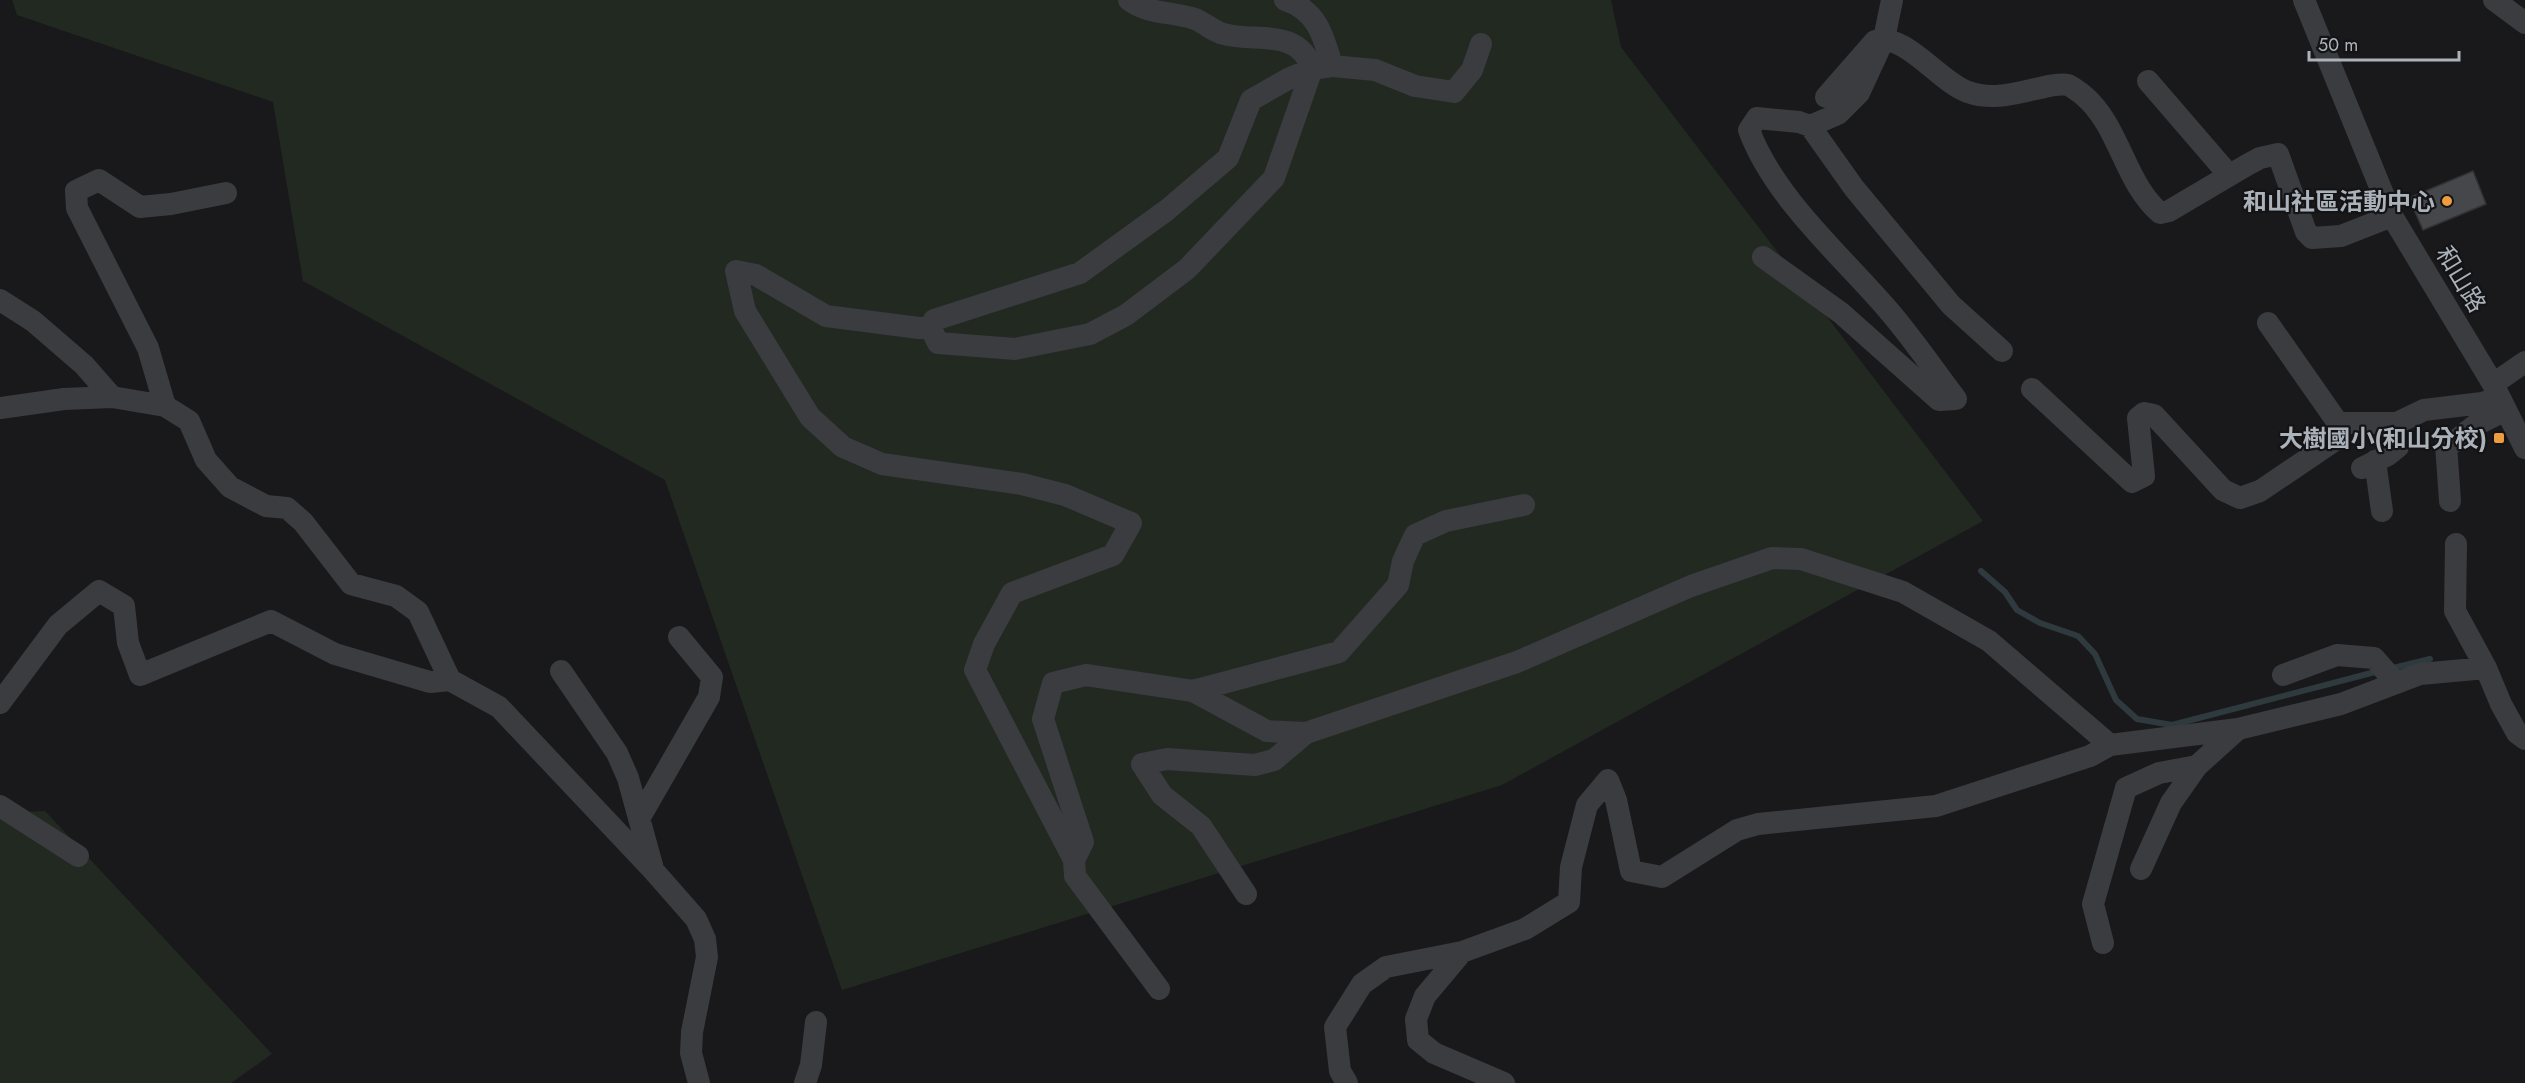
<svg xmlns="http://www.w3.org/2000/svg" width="2525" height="1083" viewBox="0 0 2525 1083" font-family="Jost,'Noto Sans TC',sans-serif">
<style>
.green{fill:#212921}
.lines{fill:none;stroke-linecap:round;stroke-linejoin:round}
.stream{stroke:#2f3a3f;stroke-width:6}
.building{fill:#46474b;stroke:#333337;stroke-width:1.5}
.minor{stroke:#3a3c40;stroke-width:22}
.poi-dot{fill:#ed9c3f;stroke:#141416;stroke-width:2}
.labels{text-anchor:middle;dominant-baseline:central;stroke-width:4.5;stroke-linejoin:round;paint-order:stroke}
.poi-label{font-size:24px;font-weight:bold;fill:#acb2ba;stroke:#141416;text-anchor:end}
.street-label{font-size:24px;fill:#acb2ba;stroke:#141416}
</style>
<rect width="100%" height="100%" fill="#19191b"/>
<path class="green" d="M 12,0 L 1611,0 L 1621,47 L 1983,521 L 1502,785 L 842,990 L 665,480 L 303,281 L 273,102 L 17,15 Z
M 45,811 L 272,1054 L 231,1083 L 0,1083 L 0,813 Z"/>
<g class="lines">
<path class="stream" d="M 1981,571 L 2005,592 L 2017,610 L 2040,623 L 2078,636 L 2095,654 L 2116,700 L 2137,719 L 2172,725 L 2379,671
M 2389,669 L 2430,659"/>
</g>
<path class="building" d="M 2473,171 L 2486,204 L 2423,230 L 2409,198 Z"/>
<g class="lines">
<path class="minor" d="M 1129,0 C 1149,15 1172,11 1195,19 C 1205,23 1214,32 1224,34 C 1255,43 1299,27 1312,69 L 1274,178 L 1187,269 L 1126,315 L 1090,334 L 1015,349 L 938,343 L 930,327 L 919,328 L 826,316 L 756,275 L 736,271 L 745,311 L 810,417 L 843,447 L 882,464 L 1022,484 L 1065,495 L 1131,523 L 1113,555 L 1012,593 L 984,644 L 975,670 L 1074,860 L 1083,842 L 1043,719 L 1053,683 L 1086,675 L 1193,691 L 1267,731 L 1306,733 L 1274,760 L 1255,765 L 1167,759 L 1142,764 L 1162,795 L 1201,826 L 1246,894
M 1285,0 C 1317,10 1324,37 1332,66
M 2304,0 L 2392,216 L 2493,384 L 2525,448
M 2494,0 L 2525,23
M 2148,81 L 2229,175
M 1826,97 L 1875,41 C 1905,32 1939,82 1968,92 C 1993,101 2016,93 2040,88 C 2049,86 2058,83 2068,85 C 2073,87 2079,92 2083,95 C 2120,126 2124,182 2160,213 L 2169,211 L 2247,165 L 2260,158 L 2278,154 L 2306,232 L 2312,238 L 2341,236 L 2392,216
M 1810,126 L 1854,188 L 1951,305 L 2002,351
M 1763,257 L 1841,313 L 1939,400 L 1956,399 C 1934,370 1913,339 1889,311 C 1842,256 1774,198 1749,130 L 1757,118 L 1799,122 L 1810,126 L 1838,114 L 1859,93 L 1884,39 L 1892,0
M 0,300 L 33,321 L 84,365 L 112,397 L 165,406 L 189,421 L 206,460 L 230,487 L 266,506 L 287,508 L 303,522 L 351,584 L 396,596 L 418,612 L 450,680 L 499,707 L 653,870 L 696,919 L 705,939 L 707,957 L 692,1032 L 691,1053 L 699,1083
M 930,327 L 934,320 L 1080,273 L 1167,210 L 1228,158 L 1251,100 L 1288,79 L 1312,69 L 1332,66 L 1375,70 L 1415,86 L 1454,92 L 1472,70 L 1481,44
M 2493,384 L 2525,362
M 2032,389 L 2132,482 L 2144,476 L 2138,418 L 2144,413 L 2154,415 L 2223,490 L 2240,498 L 2260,491 L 2337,439 L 2338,423 L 2268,323
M 165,406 L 148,348 L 77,208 L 76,191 L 99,180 L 140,207 L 171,204 L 226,193
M 0,408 L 64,399 L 112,397
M 2338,423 L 2397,423 L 2424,410 L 2482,403 L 2499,397
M 2375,461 L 2382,511
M 2362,468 L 2388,455 L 2398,447 L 2397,423
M 2450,501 L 2446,445 L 2454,442 L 2474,426 L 2506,410
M 2456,544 L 2455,611 L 2486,668 L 2501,704 L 2517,733 L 2525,739
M 561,671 L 617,753 L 628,778 L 653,869
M 2283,675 L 2337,655 L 2374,658 L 2396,683
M 1193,691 L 1339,652 L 1398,585 L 1403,561 L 1415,535 L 1446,521 L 1524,505
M 0,703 L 58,625 L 99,591 L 124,606 L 128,643 L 140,675 L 271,621 L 335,654 L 430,682 L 450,680
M 1306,733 L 1517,662 L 1691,586 L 1772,558 L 1801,559 L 1903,592 L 1989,641 L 2110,745 L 2090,756 L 1936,806 L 1758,824 L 1737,830 L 1662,877 L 1631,871 L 1616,800 L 1608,780 L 1587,805 L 1571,867 L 1569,902 L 1525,929 L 1462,952 L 1425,996 L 1416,1019 L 1418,1040 L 1434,1053 L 1504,1083
M 2110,745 L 2238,729 L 2341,704 L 2420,674 L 2486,668
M 0,806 L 78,856
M 640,817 L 709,697 L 712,677 L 679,637
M 1074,860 L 1075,876 L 1159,989
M 2141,869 L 2171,803 L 2197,766 L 2238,729
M 2103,943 L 2093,904 L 2126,788 L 2159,773 L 2197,766
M 805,1083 L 811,1065 L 816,1022
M 1347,1083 L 1340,1071 L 1335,1027 L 1362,984 L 1386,967 L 1462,952"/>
</g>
<g class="poi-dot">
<circle cx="2447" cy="201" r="6"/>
<rect x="2493" y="432" width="12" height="12" rx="3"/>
</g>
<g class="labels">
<g class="poi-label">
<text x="2435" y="201">和山社區活動中心</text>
<text x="2487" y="438">大樹國小(和山分校)</text>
</g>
<g class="street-label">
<text transform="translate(2461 279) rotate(59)">和山路</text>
</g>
</g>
<path d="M2309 51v9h150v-9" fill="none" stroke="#acb2ba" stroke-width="3"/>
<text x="2318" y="51" font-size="18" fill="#acb2ba" stroke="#141416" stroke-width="4.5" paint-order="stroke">50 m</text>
</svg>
